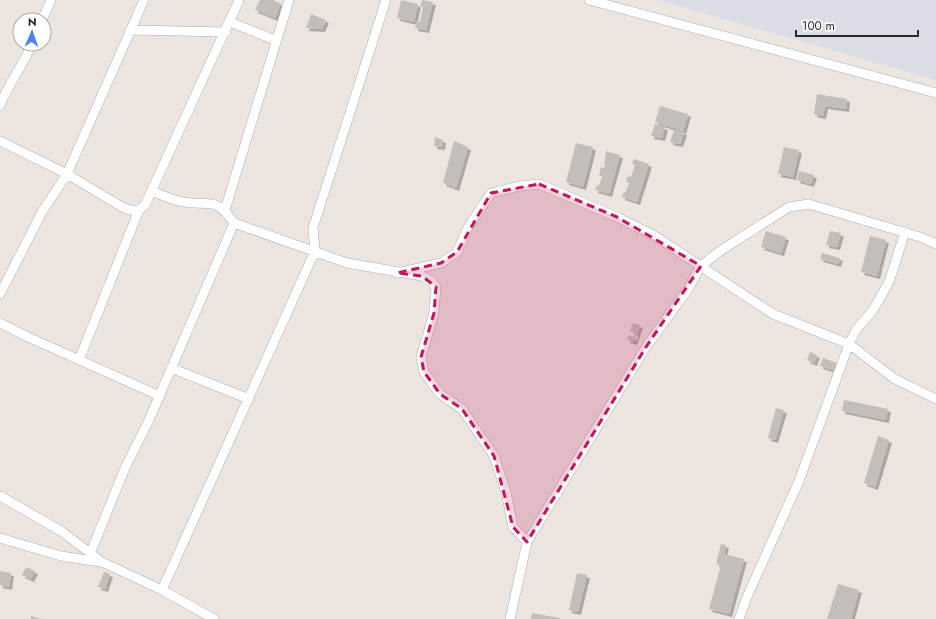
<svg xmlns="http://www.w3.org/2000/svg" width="936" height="619" viewBox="0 0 936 619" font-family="Jost,sans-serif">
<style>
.airport{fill:#dadde5}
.building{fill:#c4bebb;filter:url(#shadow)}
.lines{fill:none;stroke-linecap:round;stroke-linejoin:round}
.minor-casing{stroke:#abafb6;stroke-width:10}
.minor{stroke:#fff;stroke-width:9}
.marked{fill:#c2185b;fill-opacity:0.2;stroke:#c2185b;stroke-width:3;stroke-dasharray:8 5;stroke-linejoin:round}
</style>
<defs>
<filter id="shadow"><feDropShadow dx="3" dy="3" stdDeviation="0" flood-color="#0004"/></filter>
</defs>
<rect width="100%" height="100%" fill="#ece4df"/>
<path class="airport" d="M 657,0 L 936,0 L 936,80 Z"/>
<path class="building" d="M 260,0 L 273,0 L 281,4 L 275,18 L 255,10 Z
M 401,0 L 418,4 L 414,22 L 397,18 Z
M 422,0 L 433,2 L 426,30 L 415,28 L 417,21 L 420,22 L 423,7 L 420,6 Z
M 311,14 L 326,20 L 322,29 L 306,28 Z
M 817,94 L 847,99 L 846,109 L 825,106 L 823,116 L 814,114 Z
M 660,106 L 688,114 L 683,131 L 655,122 Z
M 655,124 L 665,127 L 662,138 L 651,136 Z
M 674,130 L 684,132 L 680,144 L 670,142 Z
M 435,137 L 443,140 L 442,147 L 434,146 Z
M 454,141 L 468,147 L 456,188 L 443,183 Z
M 576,143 L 593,147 L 583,187 L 566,182 Z
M 784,147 L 799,150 L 793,177 L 778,174 Z
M 606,151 L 620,155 L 609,194 L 595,190 L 597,185 L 599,186 L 602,176 L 599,176 L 601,167 L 604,168 Z
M 634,159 L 649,164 L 637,202 L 622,197 L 623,193 L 626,192 L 629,183 L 626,182 L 628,176 L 631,177 L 635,165 L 632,164 Z
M 799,171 L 814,175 L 811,184 L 797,180 Z
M 766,231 L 786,237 L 781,253 L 761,247 Z
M 830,231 L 841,233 L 837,247 L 826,245 Z
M 870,236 L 886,240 L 877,276 L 861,272 Z
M 822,253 L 840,258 L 838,264 L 820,259 Z
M 633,323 L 640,325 L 634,342 L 627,340 L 629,335 L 634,337 L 635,333 L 630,331 Z
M 810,352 L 817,355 L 814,363 L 807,360 Z
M 823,358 L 839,364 L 836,371 L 820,366 Z
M 844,400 L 888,409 L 886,420 L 842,411 Z
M 776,408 L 784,410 L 775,440 L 768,438 Z
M 878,436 L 889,440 L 875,487 L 864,483 Z
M 721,544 L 726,545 L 724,554 L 744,559 L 729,614 L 709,609 L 721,565 L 716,564 Z
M 26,567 L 35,571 L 31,579 L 22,575 Z
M 0,571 L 11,573 L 9,587 L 0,585 Z
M 104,572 L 110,574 L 105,589 L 98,587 Z
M 577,573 L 587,575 L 578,612 L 569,610 Z
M 838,584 L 859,590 L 851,619 L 827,619 Z
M 532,613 L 560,618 L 560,619 L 531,619 Z
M 31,616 L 41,619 L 31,619 Z"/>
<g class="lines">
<defs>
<path id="minor" d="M 589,0 L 936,93
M 42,20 L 51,0
M 230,22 L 275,40
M 130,30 L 226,32
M 0,105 C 9,83 23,65 32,44
M 0,141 L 67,174 L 122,207 L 130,210 L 139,210 L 145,205 L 239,0
M 151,191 C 160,194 169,199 179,201 C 206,208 214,193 234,223 L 347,263 L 422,276 L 431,281 L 436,287 L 434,313 L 421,357 L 424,372 L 440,394 L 462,409 L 494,456 L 506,492 L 513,527 L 527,542
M 225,210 L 289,0
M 397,273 L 441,263 L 457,252 L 469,226 L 491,193 L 520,186 L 539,184 L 617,217 L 655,236 L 773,314 L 849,344 L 895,379 L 936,399
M 0,294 L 42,212 L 67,174 L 144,0
M 0,323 L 28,337 L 160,396
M 79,360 L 139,210
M 171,368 L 249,399
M 0,496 L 61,531 L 102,562 L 162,590 L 214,619
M 0,538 L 61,556 L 100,562
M 90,554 L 125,468 L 149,420 L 234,223
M 162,590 L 315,251 L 313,228 L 386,0
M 510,619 L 527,542 L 646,347 L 688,289 L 701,266 L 720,251 L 789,207 L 809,204 L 920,237 L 936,244
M 739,619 L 747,597 L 799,481 L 849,344 L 856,330 L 873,310 L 889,282 L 905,232"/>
</defs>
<use href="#minor" class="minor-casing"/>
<use href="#minor" class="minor"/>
</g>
<path class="marked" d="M 539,184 L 617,217 L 701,266 L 646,347 L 527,542 L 513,527 L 494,456 L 462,409 L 440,394 L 424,372 L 421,357 L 434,313 L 436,287 L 422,276 L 397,273 L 441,263 L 457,252 L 491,193 Z"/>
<g transform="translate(32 32) rotate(2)"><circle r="19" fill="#ffffff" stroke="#aaaaaa"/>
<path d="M0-3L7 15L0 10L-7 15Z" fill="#4d84eb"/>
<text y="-6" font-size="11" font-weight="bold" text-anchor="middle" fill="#2b2b2b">N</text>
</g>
<path d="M796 30v6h122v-6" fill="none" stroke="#2b2b2b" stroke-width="2"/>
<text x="802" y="30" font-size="12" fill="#2b2b2b" stroke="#ffffff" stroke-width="3" paint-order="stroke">100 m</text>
</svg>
